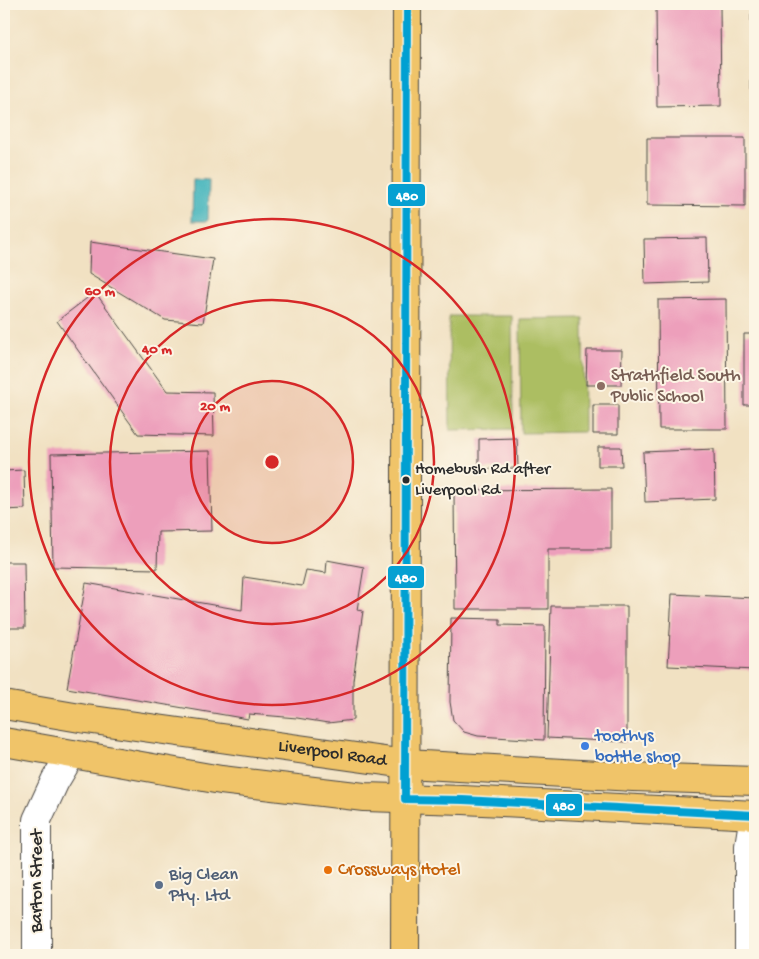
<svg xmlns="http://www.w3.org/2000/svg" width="759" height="959" viewBox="0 0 759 959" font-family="'Gochi Hand',sans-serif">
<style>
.green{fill:#acbe62;stroke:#6c7446}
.water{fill:#47b6bd;stroke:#397074}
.building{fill:#ed9fbb}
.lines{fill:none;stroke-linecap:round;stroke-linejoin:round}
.minor-casing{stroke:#494642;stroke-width:30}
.major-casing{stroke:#494642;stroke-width:30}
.highway-casing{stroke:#494642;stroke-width:30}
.minor{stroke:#fff;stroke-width:28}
.major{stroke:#f0c469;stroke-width:28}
.highway{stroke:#f0c469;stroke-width:28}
.bus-1-casing{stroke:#fcf5e5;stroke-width:11}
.bus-1{stroke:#06a0d2;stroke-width:8}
.ring{fill:none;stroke:#d62828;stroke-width:2.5}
.education-dot{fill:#8d6e63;stroke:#fcf5e5;stroke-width:2}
.bus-dot{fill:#2b2b2b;stroke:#fcf5e5;stroke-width:2}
.shop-dot{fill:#3f7fe0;stroke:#fcf5e5;stroke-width:2}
.food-dot{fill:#e8710a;stroke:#fcf5e5;stroke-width:2}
.service-dot{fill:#5c6f8a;stroke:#fcf5e5;stroke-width:2}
.labels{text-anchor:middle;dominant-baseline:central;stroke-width:4;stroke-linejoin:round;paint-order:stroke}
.bus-label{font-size:17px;fill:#2b2b2b;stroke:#fcf5e5;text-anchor:start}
.education-label{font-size:18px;fill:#785e54;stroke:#fcf5e5;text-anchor:start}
.shop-label{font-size:18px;fill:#366cbe;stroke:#fcf5e5;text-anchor:start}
.street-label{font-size:18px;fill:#2b2b2b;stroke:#fcf5e5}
.food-label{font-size:18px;fill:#c56008;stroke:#fcf5e5;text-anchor:start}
.service-label{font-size:18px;fill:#4e5e75;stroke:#fcf5e5;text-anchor:start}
.centre{fill:#d62828;stroke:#fcf5e5;stroke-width:2.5}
.ring-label{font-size:15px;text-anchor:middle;font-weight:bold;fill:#d62828;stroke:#fcf5e5;stroke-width:4;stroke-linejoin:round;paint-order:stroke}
.line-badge{stroke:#fcf5e5;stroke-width:2}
.badge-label{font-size:14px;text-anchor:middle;font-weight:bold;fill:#fff}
</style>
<rect width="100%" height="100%" fill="#fcf5e5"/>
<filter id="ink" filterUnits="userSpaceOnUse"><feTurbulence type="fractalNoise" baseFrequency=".02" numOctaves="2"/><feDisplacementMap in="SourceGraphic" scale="10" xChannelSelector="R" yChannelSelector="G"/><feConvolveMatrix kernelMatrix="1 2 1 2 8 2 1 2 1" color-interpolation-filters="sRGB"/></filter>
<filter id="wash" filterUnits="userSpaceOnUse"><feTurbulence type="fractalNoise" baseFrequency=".0096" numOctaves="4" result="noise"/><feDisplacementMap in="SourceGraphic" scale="20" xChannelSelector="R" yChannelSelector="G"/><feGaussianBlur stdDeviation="1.12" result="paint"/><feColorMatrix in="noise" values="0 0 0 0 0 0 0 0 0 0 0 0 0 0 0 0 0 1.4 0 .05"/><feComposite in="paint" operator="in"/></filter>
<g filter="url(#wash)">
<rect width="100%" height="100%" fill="#f1e1c2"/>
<path class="green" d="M 449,316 L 512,316 L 513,429 L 450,430 Z
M 583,318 L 584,432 L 521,433 L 520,319 Z"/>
<path class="water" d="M 193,179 L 209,180 L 208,221 L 192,221 Z"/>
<g id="blocks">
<path class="building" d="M 656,4 L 720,4 L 721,106 L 657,107 Z
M 751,15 L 755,15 L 755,91 L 751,90 Z
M 647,138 L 745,138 L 745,206 L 647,205 Z
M 707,238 L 708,282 L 645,284 L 644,239 Z
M 90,242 L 213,259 L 203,323 L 165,320 L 89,274 Z
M 95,292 L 167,391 L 213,392 L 214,436 L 138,434 L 57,321 Z
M 726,299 L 727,429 L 659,429 L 658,300 Z
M 744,334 L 755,334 L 755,405 L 744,405 Z
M 587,350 L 622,350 L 621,385 L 586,385 Z
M 593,405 L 618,405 L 618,434 L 593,434 Z
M 517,438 L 518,468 L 479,469 L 479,439 Z
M 598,447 L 621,447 L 622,466 L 598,466 Z
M 714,449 L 715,499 L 645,502 L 643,452 Z
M 210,451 L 212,531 L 158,532 L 157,569 L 53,567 L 51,454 Z
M 24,470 L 25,509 L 4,510 L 4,471 Z
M 611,489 L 611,549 L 548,549 L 548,609 L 455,609 L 454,490 Z
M 327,560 L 364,567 L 357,610 L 363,611 L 353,680 L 353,720 L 328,723 L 297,718 L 249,714 L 248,719 L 67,688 L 86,583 L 242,610 L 244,577 L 302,586 L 306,570 L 326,573 Z
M 4,562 L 24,562 L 25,628 L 4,628 Z
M 672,594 L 755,598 L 755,670 L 668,666 Z
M 551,606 L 627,606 L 627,742 L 547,738 Z
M 451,618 L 500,619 L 500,625 L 545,626 L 544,740 L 478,736 L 464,732 L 453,720 L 450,702 Z"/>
</g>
</g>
<g filter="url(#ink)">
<use href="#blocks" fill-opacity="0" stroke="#494642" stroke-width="1"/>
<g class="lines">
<defs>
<path id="minor" d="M 37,955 L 37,820 L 55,781 L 71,754
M 749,955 L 749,846 L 754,815"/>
<path id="major" d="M 405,955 L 407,4"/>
<g id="highway">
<path id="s1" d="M 4,705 L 86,719 L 406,764 L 633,777 L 755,781"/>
<path d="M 4,742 L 221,780 L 364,797 L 463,800 L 755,815"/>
</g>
</defs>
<use href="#minor" class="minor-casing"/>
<use href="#major" class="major-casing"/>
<use href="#highway" class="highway-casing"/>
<use href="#minor" class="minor"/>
<use href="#major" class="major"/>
<use href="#highway" class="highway"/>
<defs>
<path id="bus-1" d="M 407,4 L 405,799 L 463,800 L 755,815"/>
</defs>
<use href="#bus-1" class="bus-1-casing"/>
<use href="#bus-1" class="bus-1"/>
</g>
</g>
<circle cx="272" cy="462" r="81" fill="#d62828" fill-opacity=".12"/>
<g class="ring">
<circle cx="272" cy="462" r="81"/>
<circle cx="272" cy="462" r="162"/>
<circle cx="272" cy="462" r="243"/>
</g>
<circle class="education-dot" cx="601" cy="386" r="5"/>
<circle class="bus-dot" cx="406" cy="480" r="4.5"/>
<circle class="shop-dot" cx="585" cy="746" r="5"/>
<circle class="food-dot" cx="328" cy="870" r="5"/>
<circle class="service-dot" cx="159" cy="885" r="5"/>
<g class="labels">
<g class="bus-label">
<text x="415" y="470">Homebush Rd after<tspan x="415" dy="21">Liverpool Rd</tspan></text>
</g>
<g class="education-label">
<text x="611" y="376">Strathfield South<tspan x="611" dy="21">Public School</tspan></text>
</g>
<g class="shop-label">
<text x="595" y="736">toothys<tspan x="595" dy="21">bottle shop</tspan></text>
</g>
<g class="street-label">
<text stroke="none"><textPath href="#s1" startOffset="332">Liverpool Road</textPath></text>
<text transform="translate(37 881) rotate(-90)">Barton Street</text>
</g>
<g class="food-label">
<text x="338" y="870">Crossways Hotel</text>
</g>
<g class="service-label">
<text x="169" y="875">Big Clean<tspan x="169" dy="21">Pty. Ltd</tspan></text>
</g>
</g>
<circle cx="272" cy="462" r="8" class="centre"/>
<g class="ring-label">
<text x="100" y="295">60 m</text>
<text x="157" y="353">40 m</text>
<text x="215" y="410">20 m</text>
</g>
<g class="line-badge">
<rect x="387" y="183" width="39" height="24" rx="5" fill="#06a0d2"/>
<rect x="387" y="565" width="38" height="24" rx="5" fill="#06a0d2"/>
<rect x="545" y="793" width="38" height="24" rx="5" fill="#06a0d2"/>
</g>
<g class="badge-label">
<text x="407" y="200">480</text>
<text x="406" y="582">480</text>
<text x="564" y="810">480</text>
</g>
<rect width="759" height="959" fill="none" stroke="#fcf5e5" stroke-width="20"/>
</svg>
